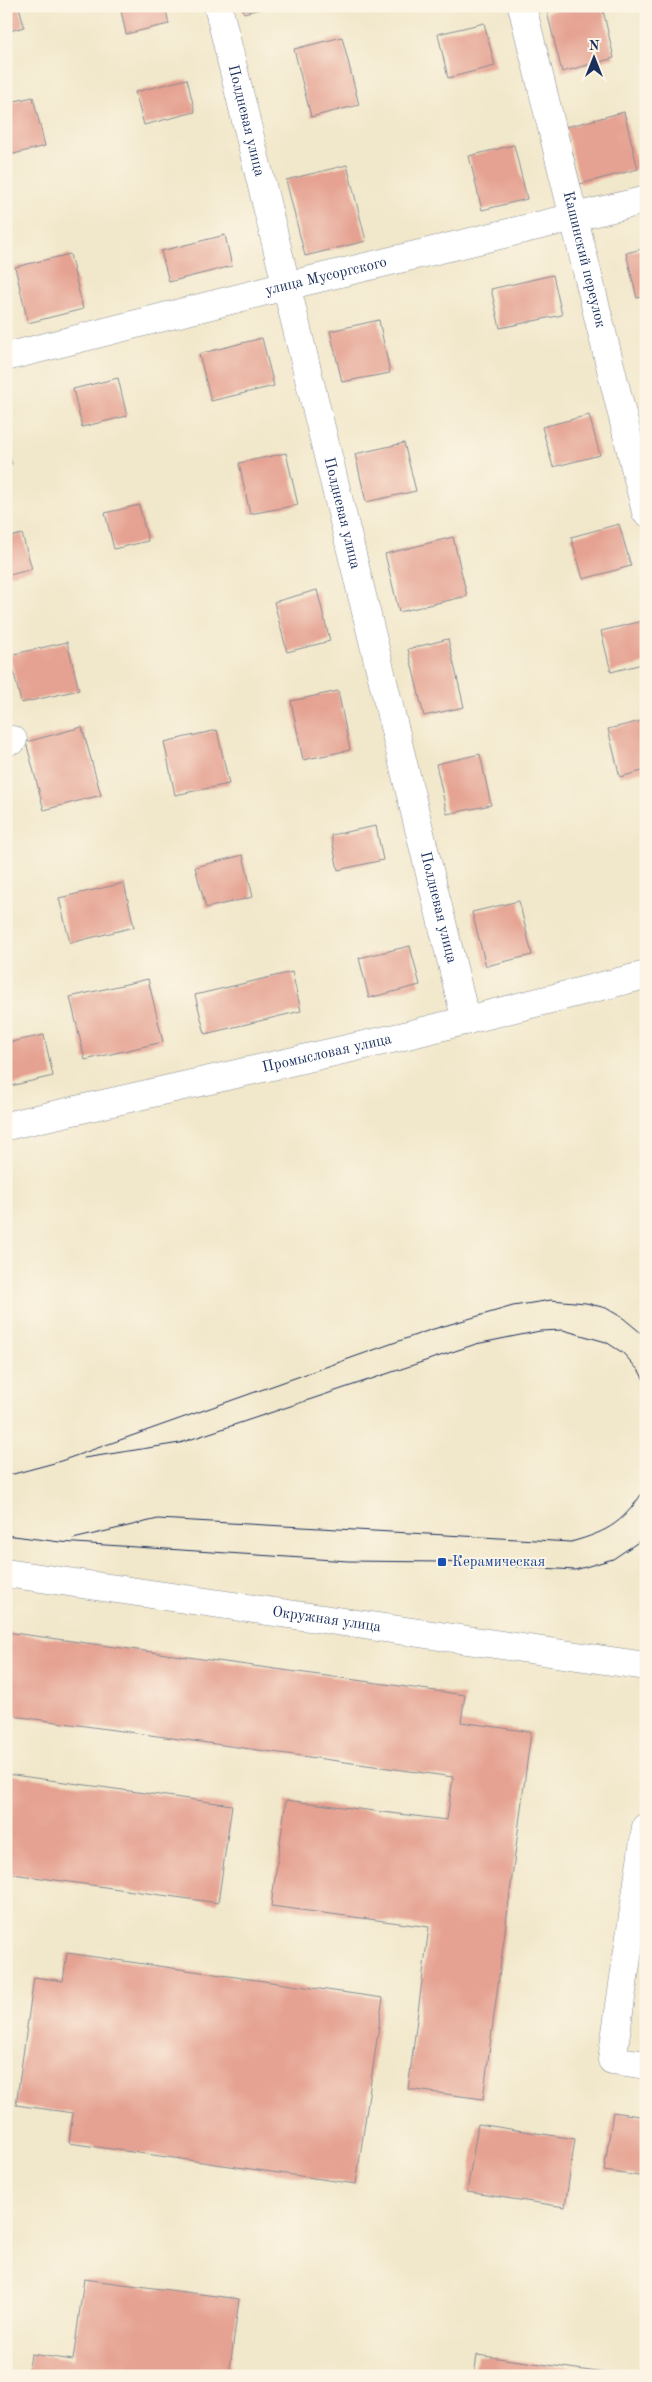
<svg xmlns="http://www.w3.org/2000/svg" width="652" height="2382" viewBox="0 0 652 2382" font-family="'Old Standard TT',serif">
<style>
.building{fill:#e5a191}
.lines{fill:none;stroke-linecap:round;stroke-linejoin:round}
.minor-casing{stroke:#868b94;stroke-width:29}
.major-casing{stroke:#868b94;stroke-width:29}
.minor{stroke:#fff;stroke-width:28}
.major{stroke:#fff;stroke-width:28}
.tram{stroke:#1b2f5e;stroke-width:1}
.transit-dot{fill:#1a4fb4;stroke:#fcf5e5;stroke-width:2}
.labels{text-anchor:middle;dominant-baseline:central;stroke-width:4;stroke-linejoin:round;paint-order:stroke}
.street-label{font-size:15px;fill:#1b2f5e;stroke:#fcf5e5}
.transit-label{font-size:15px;fill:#164399;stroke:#fcf5e5;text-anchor:start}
</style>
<rect width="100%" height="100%" fill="#fcf5e5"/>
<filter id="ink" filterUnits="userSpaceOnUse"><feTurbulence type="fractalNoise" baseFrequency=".02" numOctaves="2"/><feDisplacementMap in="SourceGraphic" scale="10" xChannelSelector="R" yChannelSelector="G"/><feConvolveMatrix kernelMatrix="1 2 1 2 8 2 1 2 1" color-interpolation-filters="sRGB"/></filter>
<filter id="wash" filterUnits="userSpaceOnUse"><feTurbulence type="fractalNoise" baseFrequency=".0096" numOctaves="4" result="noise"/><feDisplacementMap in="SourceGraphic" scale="20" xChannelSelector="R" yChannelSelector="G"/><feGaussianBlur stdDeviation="1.12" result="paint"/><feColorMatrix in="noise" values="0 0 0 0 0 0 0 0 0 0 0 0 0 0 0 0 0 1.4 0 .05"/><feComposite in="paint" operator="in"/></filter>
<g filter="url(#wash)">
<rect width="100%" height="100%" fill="#f1e7ca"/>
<g id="blocks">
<path class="building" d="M 6,6 L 19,6 L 24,27 L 6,32 Z
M 120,6 L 165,6 L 169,24 L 126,34 Z
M 242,6 L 268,6 L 268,7 L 244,13 Z
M 572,6 L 602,6 L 614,58 L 562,72 L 547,12 Z
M 484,23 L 495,66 L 448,78 L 438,34 Z
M 342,37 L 359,105 L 311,117 L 294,49 Z
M 187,79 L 195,112 L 144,125 L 135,92 Z
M 33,97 L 45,146 L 6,156 L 6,103 Z
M 624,112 L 638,169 L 580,184 L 566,127 Z
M 514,145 L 527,199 L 482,210 L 469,156 Z
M 347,165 L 366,241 L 305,256 L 286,180 Z
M 225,235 L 232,266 L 169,282 L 161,251 Z
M 646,248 L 646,296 L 637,298 L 626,253 Z
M 70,254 L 83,309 L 28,323 L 15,267 Z
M 553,275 L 562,315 L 500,328 L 491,289 Z
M 379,320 L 390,373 L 342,382 L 330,331 Z
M 262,338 L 274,386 L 211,401 L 199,354 Z
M 118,378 L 127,416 L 82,427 L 73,389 Z
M 589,415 L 600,455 L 553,467 L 542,427 Z
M 404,443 L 416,491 L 366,502 L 355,454 Z
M 6,445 L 12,464 L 6,466 Z
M 286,453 L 298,505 L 250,514 L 239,463 Z
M 139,505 L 148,541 L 114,549 L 105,513 Z
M 619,524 L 631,566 L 583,579 L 571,537 Z
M 22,534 L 32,569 L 6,576 L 6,538 Z
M 453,537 L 467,596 L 399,612 L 385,554 Z
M 317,590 L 330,641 L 287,652 L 274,602 Z
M 643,621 L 646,631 L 646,663 L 611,672 L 601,631 Z
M 448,639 L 464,707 L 424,716 L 408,649 Z
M 67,642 L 79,690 L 21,703 L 10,655 Z
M 338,691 L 350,750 L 303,760 L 291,701 Z
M 646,720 L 646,770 L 620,777 L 608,729 Z
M 82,727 L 101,795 L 44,810 L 26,742 Z
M 217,730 L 229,784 L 175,795 L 164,742 Z
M 480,754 L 491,805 L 447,814 L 436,764 Z
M 376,826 L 383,860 L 338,870 L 331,835 Z
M 243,855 L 253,897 L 206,908 L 195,867 Z
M 124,883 L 134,927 L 70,943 L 59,898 Z
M 519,901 L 532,955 L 486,966 L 472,912 Z
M 410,946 L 420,985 L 369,998 L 359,958 Z
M 292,972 L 301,1011 L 205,1034 L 195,995 Z
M 148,979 L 163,1042 L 85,1060 L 70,997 Z
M 44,1035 L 53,1076 L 6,1087 L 6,1043 Z
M 6,1632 L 465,1695 L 461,1722 L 531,1732 L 483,2099 L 408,2089 L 429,1927 L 271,1906 L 286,1800 L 447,1820 L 453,1777 L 6,1715 Z
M 6,1774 L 232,1805 L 218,1903 L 6,1873 Z
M 67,1953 L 383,1998 L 356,2184 L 69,2143 L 73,2113 L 16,2105 L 34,1977 L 63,1981 Z
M 613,2112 L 646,2117 L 646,2177 L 604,2171 Z
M 478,2124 L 575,2139 L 565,2207 L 467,2192 Z
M 84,2279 L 239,2299 L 229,2376 L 28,2376 L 31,2354 L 73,2360 Z
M 477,2355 L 619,2375 L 619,2376 L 474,2376 Z"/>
</g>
</g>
<g filter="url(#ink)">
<use href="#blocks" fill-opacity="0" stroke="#868b94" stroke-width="1"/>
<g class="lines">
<defs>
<g id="minor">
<path id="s1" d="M 218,6 L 466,1021"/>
<path id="s2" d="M 522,6 L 646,512"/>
<path id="s3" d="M 6,357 L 286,286 L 646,200"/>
<path d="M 6,741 L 13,740"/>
<path id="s4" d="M 6,1126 L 400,1037 L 646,975"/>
<path d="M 646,1827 L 612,2060 L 646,2065"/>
</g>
<g id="major">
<path id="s5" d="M 6,1573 L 646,1666"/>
</g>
</defs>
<use href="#minor" class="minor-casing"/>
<use href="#major" class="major-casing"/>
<use href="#minor" class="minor"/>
<use href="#major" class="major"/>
<path class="tram" d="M 84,1458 L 180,1443 L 476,1344 L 540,1331 L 563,1330 L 606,1342 L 623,1353 L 639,1371 L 646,1383
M 6,1476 L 58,1462 L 430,1330 L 513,1306 L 551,1300 L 586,1303 L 606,1308 L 623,1318 L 646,1337
M 6,1535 L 60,1542 L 348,1561 L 442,1562 L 575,1570 L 613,1559 L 646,1537
M 73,1539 L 158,1519 L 571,1542 C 610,1531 624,1522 646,1487"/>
</g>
</g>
<rect class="transit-dot" x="437" y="1557" width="10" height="10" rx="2.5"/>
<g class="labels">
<g class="street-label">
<text stroke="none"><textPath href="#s1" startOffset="118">Полдневая улица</textPath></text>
<text stroke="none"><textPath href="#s2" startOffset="261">Кашинский переулок</textPath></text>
<text stroke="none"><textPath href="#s3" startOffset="330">улица Мусоргского</textPath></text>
<text stroke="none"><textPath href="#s1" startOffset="522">Полдневая улица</textPath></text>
<text stroke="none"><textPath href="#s1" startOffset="928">Полдневая улица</textPath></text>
<text stroke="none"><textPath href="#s4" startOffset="329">Промысловая улица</textPath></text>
<text stroke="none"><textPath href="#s5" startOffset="324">Окружная улица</textPath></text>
</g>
<g class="transit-label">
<text x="452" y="1562">Керамическая</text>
</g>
</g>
<rect width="652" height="2382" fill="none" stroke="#fcf5e5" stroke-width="25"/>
<g transform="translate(594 58)" stroke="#fcf5e5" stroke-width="4" paint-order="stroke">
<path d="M0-4L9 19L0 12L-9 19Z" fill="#1b2f5e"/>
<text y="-8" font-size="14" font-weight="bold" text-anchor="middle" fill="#1b2f5e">N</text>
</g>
</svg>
